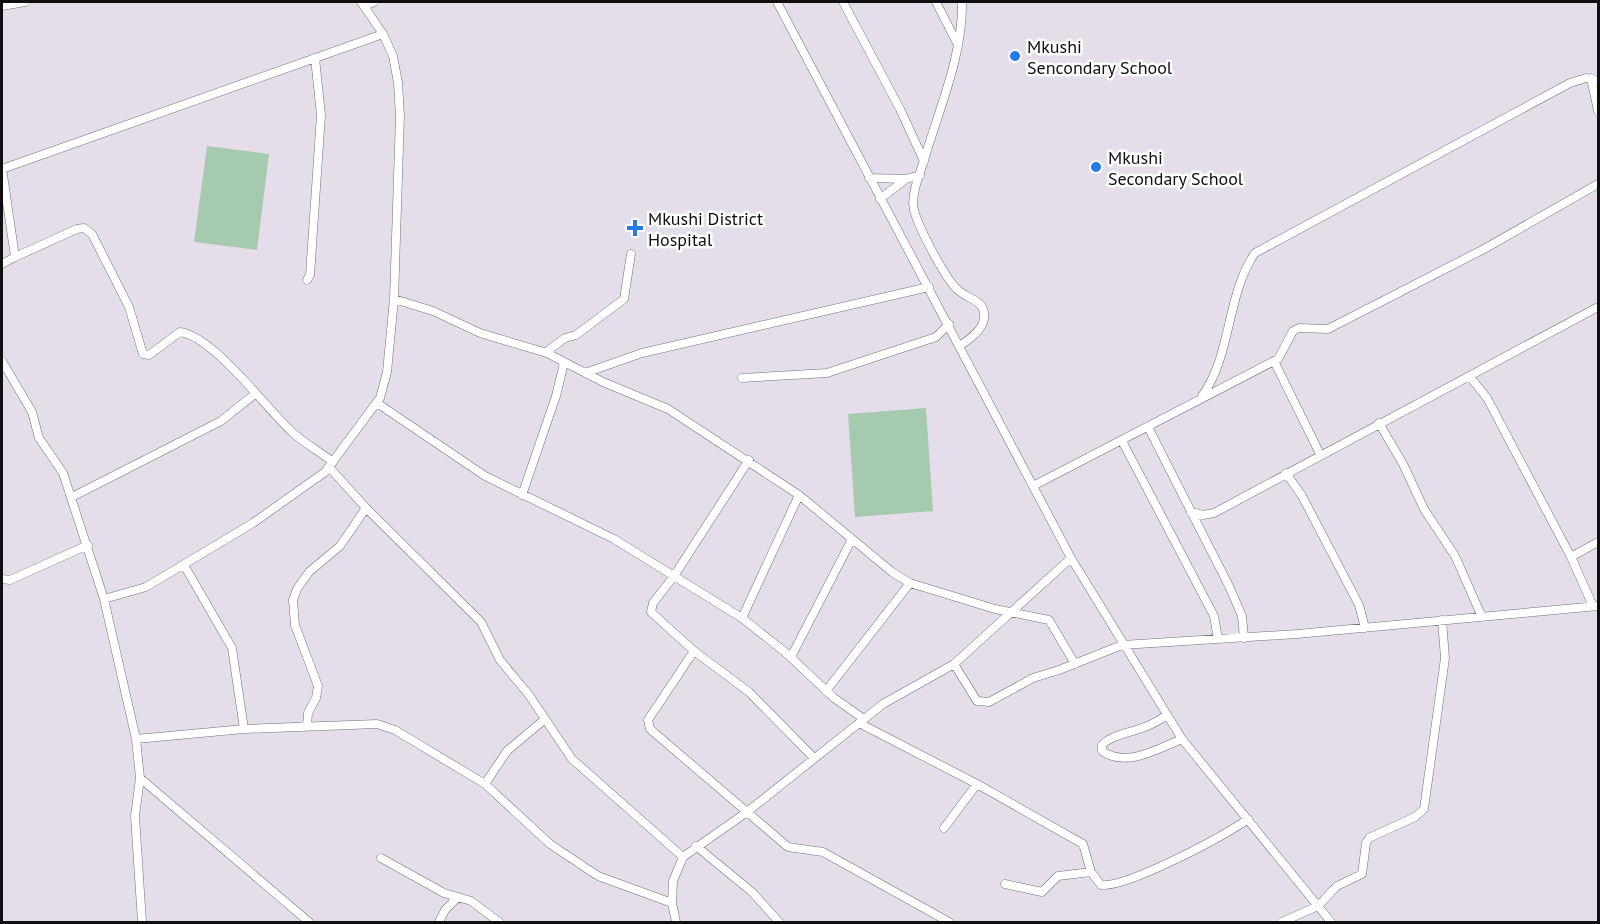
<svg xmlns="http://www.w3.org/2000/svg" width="1600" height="924" viewBox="0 0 1600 924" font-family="'PT Sans',sans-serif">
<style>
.green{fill:#a6caae}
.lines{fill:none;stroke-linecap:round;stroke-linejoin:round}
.minor-casing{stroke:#756e7a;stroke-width:9}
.minor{stroke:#fff;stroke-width:8}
.poi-dot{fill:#257be5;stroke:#fff;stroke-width:2}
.labels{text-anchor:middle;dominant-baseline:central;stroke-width:5;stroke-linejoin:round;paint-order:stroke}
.poi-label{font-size:18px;fill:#110e12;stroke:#fff;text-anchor:start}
</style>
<rect width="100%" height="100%" fill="#e6ddeb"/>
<path class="green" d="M 207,146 L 269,154 L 257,250 L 194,242 Z
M 926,408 L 933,511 L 855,517 L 848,414 Z"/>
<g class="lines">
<defs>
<path id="minor" d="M 777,2 L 1071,558 L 1182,739 L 1331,922
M 843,2 L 900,109 L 924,161
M 936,2 L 958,45
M 2,6 L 25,2
M 364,6 L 374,2
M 1591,78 L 1598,111
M 2,168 L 15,257 L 77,229 L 84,228 L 92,234 L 129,307 L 143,354 L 149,355 L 180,332 C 213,336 266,408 292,432 C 304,443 320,452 333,462
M 2,169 L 383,34
M 869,178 L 906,179 L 920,175
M 880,199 L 906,179
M 2,264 L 15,257
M 307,280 L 310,275 L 321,115 L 315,58
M 394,299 L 433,311 L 480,333 L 547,353 L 603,382 L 668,409 L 799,495 L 892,572 L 910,583 L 995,609 L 1049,620 L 1075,664
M 961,345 C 972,338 989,325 983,309 C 980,300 965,297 958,290 C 946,280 918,227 914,210 C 910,195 921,171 925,157 C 940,107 963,54 962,2
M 546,352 L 565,338 L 576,335 L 624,299 L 631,254
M 2,361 L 32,412 L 39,438 L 63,473 L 104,599 L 136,739 L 140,778 L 135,816 L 142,922
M 1274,361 L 1320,454
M 585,373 L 642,353 L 929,287
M 1470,377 L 1487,398 L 1571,557 L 1593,606
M 742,378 L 827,373 L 936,337 L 949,324
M 1202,396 C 1232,355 1226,295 1255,253 L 1570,83 L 1586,78 L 1598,81
M 377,403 L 485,476 L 614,539 L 742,618 L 785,652 L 834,698 L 864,719
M 1379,423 L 1403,464 L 1424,509 L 1455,556 L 1482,617
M 1148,427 L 1229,586 L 1242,616 L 1244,638
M 1122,441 L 1214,616 L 1218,639
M 749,460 L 674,576 L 653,603 L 651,612 L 694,651 L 749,692 L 814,758
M 329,467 L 366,508 L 481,622 L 500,660 L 529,695 L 572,759 L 683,857
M 1286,473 L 1302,496 L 1359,605 L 1365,628
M 1033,486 L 1278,359 L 1293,331 L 1299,328 L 1328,329 L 1484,249 L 1598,184
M 522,495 L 556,396 L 564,363
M 72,497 L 221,421 L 255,394
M 1191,512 L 1203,515 L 1214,513 L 1598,307
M 1571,557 L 1598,542
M 184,565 L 232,648 L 244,729
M 2,579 L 10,580 L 88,545
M 104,599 L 146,587 L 253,523 L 325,472 L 380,398 L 387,372 L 394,299 L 400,116 L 398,83 L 393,56 L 383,34 L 361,2
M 742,618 L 799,495
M 694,651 L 648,720 L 650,729 L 788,847 L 823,852 L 949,922
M 791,657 L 852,539
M 954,664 L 977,701 L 989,702 L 1033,678 L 1059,670 L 1122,645 L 1297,634 L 1598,606
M 826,691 L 910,583
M 1166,715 C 1145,733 1115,731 1102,745 L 1102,751 C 1126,768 1158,749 1182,739
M 859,723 L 977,784 L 1083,844 L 1091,872 L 1101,885 C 1127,888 1224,836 1248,819
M 307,726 L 308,713 L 316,698 L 318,686 L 295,625 L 293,600 L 297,589 L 309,572 L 340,546 L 366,508
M 136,739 L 244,729 L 377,724 L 395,730 L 485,784 L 550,844 L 598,876 L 672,903
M 140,778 L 309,922
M 485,784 L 507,751 L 545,719
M 944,828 L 977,784
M 696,846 L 752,892 L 779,922
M 381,858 L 444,893 L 471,901 L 499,922
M 1005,884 L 1042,892 L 1058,876 L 1091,872
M 439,922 L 445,910 L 458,897
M 676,922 L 672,903 L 673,881 L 683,857 L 747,812 L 883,704 L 954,664 L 1071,558
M 1282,922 L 1318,906 L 1337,886 L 1362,874 L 1366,843 L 1369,838 L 1415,817 L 1424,809 L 1445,658 L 1442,620"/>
</defs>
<use href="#minor" class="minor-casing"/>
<use href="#minor" class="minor"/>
</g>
<g class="poi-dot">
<circle cx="1015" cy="56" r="6"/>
<circle cx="1096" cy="167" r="6"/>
<path d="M632 219h6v6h6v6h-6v6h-6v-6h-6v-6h6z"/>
</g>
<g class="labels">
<g class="poi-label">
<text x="1027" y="46">Mkushi<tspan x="1027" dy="21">Sencondary School</tspan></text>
<text x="1108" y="157">Mkushi<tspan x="1108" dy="21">Secondary School</tspan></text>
<text x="648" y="218">Mkushi District<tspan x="648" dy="21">Hospital</tspan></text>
</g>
</g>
<rect width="1600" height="924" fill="none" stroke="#110e12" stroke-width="6"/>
</svg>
